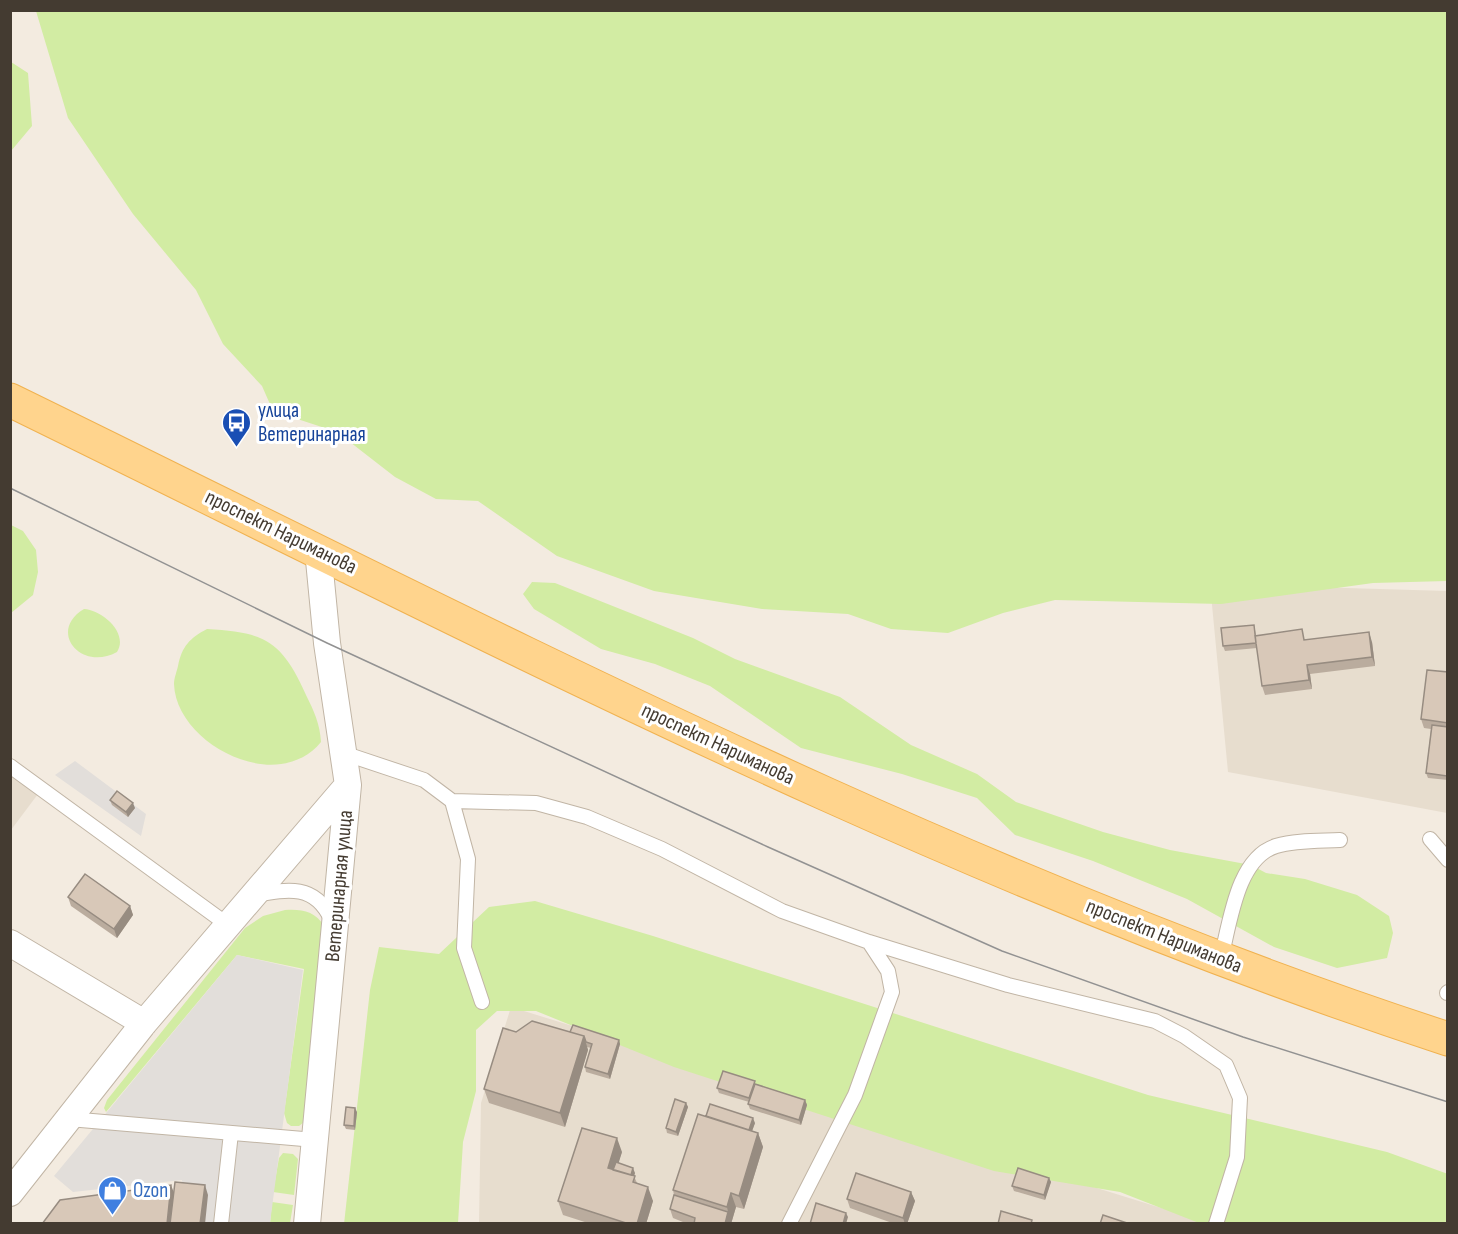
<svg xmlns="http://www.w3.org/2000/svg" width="1458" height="1234" viewBox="0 0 1458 1234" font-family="'Sofia Sans Condensed',sans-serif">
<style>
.residential{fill:#e7ddce}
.green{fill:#d2eca3}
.parking{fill:#e2deda}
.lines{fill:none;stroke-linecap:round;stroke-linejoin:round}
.service-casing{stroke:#c1b5a5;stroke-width:16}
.minor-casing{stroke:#c1b5a5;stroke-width:28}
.primary-casing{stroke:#f0b250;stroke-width:35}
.service{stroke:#fff;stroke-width:14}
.minor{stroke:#fff;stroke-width:26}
.primary{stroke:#ffd48d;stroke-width:33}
.tram{stroke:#929292;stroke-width:1.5}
.wall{fill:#baac9e}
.shaded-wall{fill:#978c81}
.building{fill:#d8c8b8;stroke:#978c81;stroke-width:1.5}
.labels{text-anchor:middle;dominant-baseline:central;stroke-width:6;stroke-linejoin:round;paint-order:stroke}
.transit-label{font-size:21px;fill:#164399;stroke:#fff;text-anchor:start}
.street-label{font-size:21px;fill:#443b31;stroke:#fff}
.shop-label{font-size:21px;fill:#366cbe;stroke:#fff;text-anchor:start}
</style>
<rect width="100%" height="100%" fill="#f3ebe0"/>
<path class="residential" d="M 1210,584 L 1447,591 L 1447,813 L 1228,772 Z
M 11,774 L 38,794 L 11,830 Z
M 511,1007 L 1197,1219 L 1196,1224 L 479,1224 L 481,1103 Z"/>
<path class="green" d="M 36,11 L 1447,11 L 1447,581 L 1373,583 L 1221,604 L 1055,600 L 1003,613 L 948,633 L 891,629 L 848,614 L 762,609 L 654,591 L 557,556 L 478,501 L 436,499 L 395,477 L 337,432 L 273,411 L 262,386 L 223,344 L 196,290 L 133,214 L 68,118 Z
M 11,62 L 28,73 L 32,126 L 11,151 Z
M 11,525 L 23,531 L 36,550 L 38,572 L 33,595 L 11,613 Z
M 532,582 L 555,583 L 693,638 L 735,659 L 840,697 L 911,745 L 977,774 L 1016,802 L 1103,832 L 1170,850 L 1251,865 L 1266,873 L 1305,879 L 1357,895 L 1389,916 L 1393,933 L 1387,958 L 1337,968 L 1274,947 L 1187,899 L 1093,861 L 1015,835 L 977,798 L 902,774 L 801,748 L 710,686 L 655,664 L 601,649 L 534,609 L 523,594 Z
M 84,609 C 102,610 129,633 117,652 C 81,672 47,631 84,609 Z
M 207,629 C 265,632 282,641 306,695 C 314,711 320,724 321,742 C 277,796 176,744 174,684 C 174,678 177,671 178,666 C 182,646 190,638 207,629 Z
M 535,901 L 653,936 L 1148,1095 L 1387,1152 L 1448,1174 L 1447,1223 L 1199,1223 L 1120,1192 L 994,1171 L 674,1067 L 536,1011 L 497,1011 L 476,1030 L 476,1091 L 463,1142 L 458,1223 L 344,1224 L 370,990 L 379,947 L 439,954 L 489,907 Z
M 285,910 C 302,909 315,911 324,926 L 308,1119 L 299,1126 L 291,1126 L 287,1123 L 284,1113 L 304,969 L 237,955 L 106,1112 L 104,1108 L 107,1100 L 245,928 L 263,916 Z
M 283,1153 L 293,1154 L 298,1159 L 294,1195 L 273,1192 L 279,1158 Z
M 272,1202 L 293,1205 L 290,1223 L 270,1224 Z"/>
<path class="parking" d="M 75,761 L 146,814 L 141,836 L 55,775 Z
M 237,955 L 303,970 L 270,1223 L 177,1223 L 182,1180 L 73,1192 L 54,1176 Z"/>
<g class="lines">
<defs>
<path id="service" d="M 343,753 L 424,780 L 452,801 L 536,803 L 587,817 L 662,849 L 782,911 L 869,942 L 888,971 L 892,992 L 855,1095 L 789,1224
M 10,766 L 228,925
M 452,801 L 468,859 L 464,948 L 482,1002
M 1430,839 L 1448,860
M 256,895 C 288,889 315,884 331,919
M 869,942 L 1008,985 L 1155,1021 L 1184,1036 L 1226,1065 L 1240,1098 L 1237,1157 L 1216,1224
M 1221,958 C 1230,923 1237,858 1276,846 C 1296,840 1319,841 1340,840
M 1447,993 L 1448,992
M 69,1119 L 315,1140
M 221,1224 L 231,1133"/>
<path id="minor" d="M 10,943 L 144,1023
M 10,1193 L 144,1023 L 348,785
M 307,1224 L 348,785 L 327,643 L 318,550"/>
<path id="primary" d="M 10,400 C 481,630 948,876 1448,1039"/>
</defs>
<use href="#service" class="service-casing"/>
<use href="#minor" class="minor-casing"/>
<use href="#primary" class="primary-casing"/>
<use href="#service" class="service"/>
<use href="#minor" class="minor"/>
<use href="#primary" class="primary"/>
<path class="tram" d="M 10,488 L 327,643 L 768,847 L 1002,951 L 1243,1037 L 1448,1102"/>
</g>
<path class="wall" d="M 1255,630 L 1256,635 L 1306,640 L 1372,642 L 1375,666 L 1310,674 L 1312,689 L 1265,695 L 1262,686 L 1257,648 L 1225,651 L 1223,646 Z
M 1448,672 L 1448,780 L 1428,778 L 1426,773 L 1431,729 L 1424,728 L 1421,719 Z
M 110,800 L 135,808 L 128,817 L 112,805 Z
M 68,897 L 130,906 L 133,915 L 117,938 L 71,906 Z
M 516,1032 L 570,1032 L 619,1040 L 620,1044 L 610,1079 L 586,1072 L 585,1067 L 591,1048 L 587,1047 L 588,1050 L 565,1127 L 489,1103 L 484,1089 Z
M 756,1084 L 805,1100 L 807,1105 L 801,1125 L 750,1109 L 748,1104 L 749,1102 L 719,1093 L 717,1088 Z
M 686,1103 L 688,1107 L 678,1136 L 667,1133 L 666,1128 Z
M 357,1112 L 355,1130 L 346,1129 L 344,1125 Z
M 706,1116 L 755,1123 L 752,1131 L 758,1133 L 763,1147 L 744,1209 L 736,1207 L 731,1224 L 688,1224 L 673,1218 L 670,1209 L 674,1195 L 673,1190 Z
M 622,1152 L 618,1163 L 635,1173 L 634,1176 L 637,1183 L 653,1201 L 646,1224 L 591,1224 L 563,1215 L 558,1201 Z
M 1049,1178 L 1051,1182 L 1045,1200 L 1014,1191 L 1012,1186 Z
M 911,1192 L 915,1201 L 907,1224 L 895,1224 L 850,1208 L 847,1199 Z"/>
<path class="shaded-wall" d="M 1369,632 L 1372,642 L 1375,666 L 1372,657 Z
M 1307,665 L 1310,674 L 1312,689 L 1309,680 Z
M 133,803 L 135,808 L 128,817 L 126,812 Z
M 130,906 L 133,915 L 117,938 L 114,929 Z
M 584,1036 L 588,1050 L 565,1127 L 560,1113 Z
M 619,1040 L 620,1044 L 610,1079 L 608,1074 Z
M 805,1100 L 807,1105 L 801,1125 L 799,1120 Z
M 686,1103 L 688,1107 L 678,1136 L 676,1132 Z
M 355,1108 L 357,1112 L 355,1130 L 354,1126 Z
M 753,1118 L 755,1123 L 748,1142 L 746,1138 Z
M 758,1133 L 763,1147 L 744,1209 L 739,1196 Z
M 617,1138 L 622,1152 L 614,1178 L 608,1168 Z
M 633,1168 L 635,1173 L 630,1187 L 629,1182 Z
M 1049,1178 L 1051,1182 L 1045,1200 L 1044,1195 Z
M 171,1185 L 176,1198 L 173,1224 L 167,1224 Z
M 205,1185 L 208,1195 L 205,1224 L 200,1224 Z
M 648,1187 L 653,1201 L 646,1224 L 637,1224 Z
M 911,1192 L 915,1201 L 907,1224 L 905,1224 L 903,1218 Z
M 731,1193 L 736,1207 L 731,1224 L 725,1224 L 728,1212 L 727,1207 Z
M 846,1213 L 848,1217 L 846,1224 L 843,1224 Z"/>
<path class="building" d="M 1254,625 L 1256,643 L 1223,646 L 1221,628 Z
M 1302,629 L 1304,640 L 1369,632 L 1372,657 L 1307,665 L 1309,680 L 1262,686 L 1255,636 Z
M 1427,670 L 1448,672 L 1448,723 L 1421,719 Z
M 1432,725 L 1448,727 L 1447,776 L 1426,773 Z
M 117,791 L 133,803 L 126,812 L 110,800 Z
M 85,874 L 130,906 L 114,929 L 68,897 Z
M 532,1021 L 584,1036 L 560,1113 L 484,1089 L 503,1028 L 516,1032 Z
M 573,1025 L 619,1040 L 608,1074 L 585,1067 L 592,1044 L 586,1042 L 584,1036 L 570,1032 Z
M 723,1071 L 755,1081 L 749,1098 L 717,1088 Z
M 755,1084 L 805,1100 L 799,1120 L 748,1104 Z
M 675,1099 L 686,1103 L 676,1132 L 666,1128 Z
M 710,1104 L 753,1118 L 749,1130 L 706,1116 Z
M 346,1107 L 355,1108 L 354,1126 L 344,1125 Z
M 698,1114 L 758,1133 L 739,1196 L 731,1193 L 727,1207 L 673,1190 Z
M 582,1128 L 617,1138 L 608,1168 L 635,1176 L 633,1182 L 648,1187 L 637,1224 L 629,1224 L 558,1201 Z
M 616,1162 L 633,1168 L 631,1175 L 613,1170 Z
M 1018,1168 L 1049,1178 L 1044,1195 L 1012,1186 Z
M 856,1173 L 911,1192 L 903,1218 L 847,1199 Z
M 175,1182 L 205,1185 L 200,1224 L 170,1224 Z
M 171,1185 L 167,1224 L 42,1224 L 60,1200 Z
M 674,1195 L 728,1212 L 725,1224 L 694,1224 L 695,1218 L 670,1209 Z
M 816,1203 L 846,1213 L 843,1224 L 810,1224 Z
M 1001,1211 L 1032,1220 L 1031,1224 L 998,1224 Z
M 1103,1215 L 1130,1224 L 1100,1224 Z"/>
<defs>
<symbol id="bus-pin" viewBox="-11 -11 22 30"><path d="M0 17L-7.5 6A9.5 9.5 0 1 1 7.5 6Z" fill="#1a4fb4" stroke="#fff"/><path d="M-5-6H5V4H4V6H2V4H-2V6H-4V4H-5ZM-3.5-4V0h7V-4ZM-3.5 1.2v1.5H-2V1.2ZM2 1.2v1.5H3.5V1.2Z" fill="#fff"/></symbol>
<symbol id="shop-pin" viewBox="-11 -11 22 30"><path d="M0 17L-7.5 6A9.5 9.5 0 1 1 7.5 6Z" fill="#3f7fe0" stroke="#fff"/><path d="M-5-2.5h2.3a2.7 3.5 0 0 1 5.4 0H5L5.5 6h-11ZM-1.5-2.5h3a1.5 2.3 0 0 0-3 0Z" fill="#fff"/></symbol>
</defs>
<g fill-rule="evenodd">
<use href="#bus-pin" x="220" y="406" width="33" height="45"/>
<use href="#shop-pin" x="96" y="1174" width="33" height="45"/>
</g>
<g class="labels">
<g class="transit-label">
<text x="258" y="410">улица<tspan x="258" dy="24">Ветеринарная</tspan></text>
</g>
<g class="street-label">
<text transform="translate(281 532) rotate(26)">проспект Нариманова</text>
<text transform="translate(718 744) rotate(25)">проспект Нариманова</text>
<text transform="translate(339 886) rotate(-85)">Ветеринарная улица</text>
<text transform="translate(1164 936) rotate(22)">проспект Нариманова</text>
</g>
<g class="shop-label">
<text x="133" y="1190">Ozon</text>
</g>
</g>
<rect width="1458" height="1234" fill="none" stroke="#443b31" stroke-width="24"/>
</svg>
